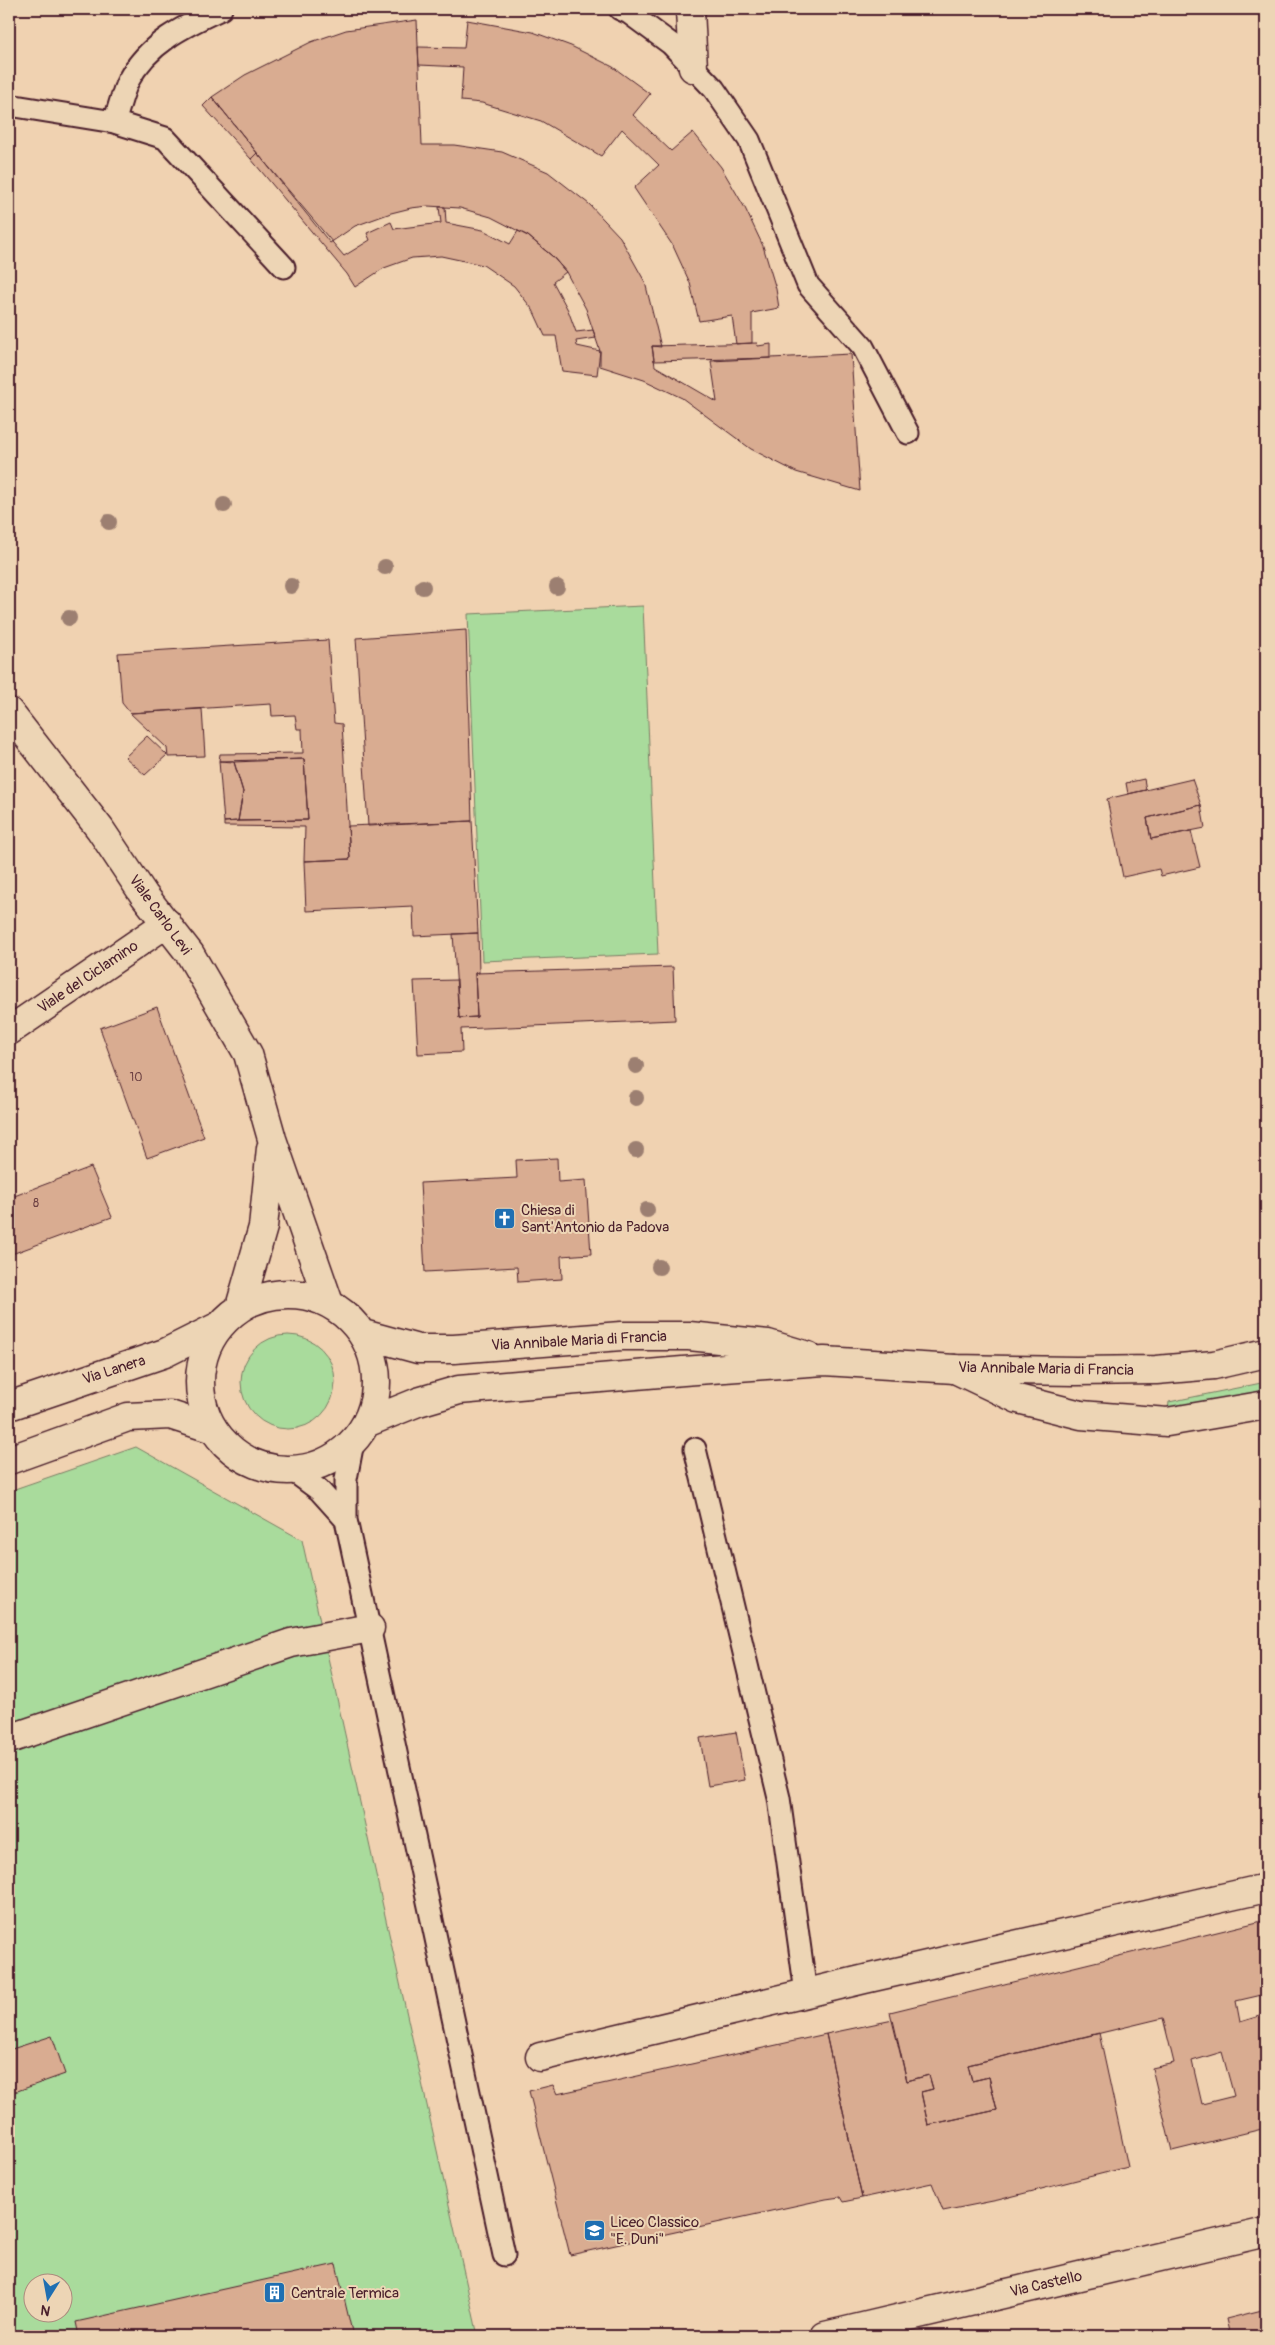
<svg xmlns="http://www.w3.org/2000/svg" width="1275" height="2345" viewBox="0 0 1275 2345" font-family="Pangolin,sans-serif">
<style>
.green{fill:#a9db9c;stroke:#7a7d64;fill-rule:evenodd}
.building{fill:#d9ac91;stroke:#4a1f2b;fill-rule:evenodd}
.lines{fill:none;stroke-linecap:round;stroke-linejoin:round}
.lane-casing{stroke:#4a1f2b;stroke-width:25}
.street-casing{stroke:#4a1f2b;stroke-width:31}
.secondary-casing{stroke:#4a1f2b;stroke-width:31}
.lane{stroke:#edd5b5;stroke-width:21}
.street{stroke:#edd5b5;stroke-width:28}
.secondary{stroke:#edd5b5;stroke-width:28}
.tree{fill:#9c7f71}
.labels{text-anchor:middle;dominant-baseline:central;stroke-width:4;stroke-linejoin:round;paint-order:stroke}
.number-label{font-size:12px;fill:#6e4244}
.street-label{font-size:15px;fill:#4a1f2b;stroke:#edd5b5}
.poi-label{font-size:15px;fill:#4a1f2b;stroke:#edd5b5;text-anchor:start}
</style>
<rect width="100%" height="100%" fill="#f0d2b1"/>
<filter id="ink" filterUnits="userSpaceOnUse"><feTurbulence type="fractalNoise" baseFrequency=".02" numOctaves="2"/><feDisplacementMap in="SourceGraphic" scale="10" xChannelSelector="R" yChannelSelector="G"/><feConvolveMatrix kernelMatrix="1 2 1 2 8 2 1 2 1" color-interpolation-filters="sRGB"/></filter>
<g filter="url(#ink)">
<path class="green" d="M 643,606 L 658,954 L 482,961 L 468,614 Z
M241 1382a47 47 0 1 1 94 0a47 47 0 1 1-94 0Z
M 1266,1382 L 1266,1394 L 1168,1411 L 1169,1402 Z
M 136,1447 L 302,1540 L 478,2336 L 9,2336 L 9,1491 ZM 32,2282 L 62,2282 L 62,2312 L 32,2312 Z"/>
<path class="building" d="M 417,20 L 422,145 L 454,145 L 502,152 L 548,172 L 589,204 L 620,237 L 645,282 L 661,347 L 652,346 L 655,366 L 717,402 L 711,361 L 851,354 L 860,491 L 796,472 L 751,449 L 682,398 L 644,380 L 600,366 L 600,351 L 586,309 L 566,272 L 552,256 L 528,236 L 491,217 L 460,208 L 428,206 L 411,208 L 391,213 L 355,226 L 330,243 L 212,97 L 245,75 L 311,42 L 346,30 Z
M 467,20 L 533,32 L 571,46 L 613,67 L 650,94 L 633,115 L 671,151 L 693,132 L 721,167 L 745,208 L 763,246 L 776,289 L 779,308 L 752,313 L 752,343 L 736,344 L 732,316 L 699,321 L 690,283 L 673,246 L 634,188 L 659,165 L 622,129 L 601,156 L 541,121 L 482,103 L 461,101 L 463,67 L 419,65 L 418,47 L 464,48 Z
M 212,97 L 257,153 L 251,159 L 203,106 Z
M 257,153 L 344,256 L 370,240 L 367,233 L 391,222 L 394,229 L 441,223 L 439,207 L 445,207 L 446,223 L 483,230 L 510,244 L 518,231 L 528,236 L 552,256 L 566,272 L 553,282 L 568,310 L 576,332 L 593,330 L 596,338 L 576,341 L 577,346 L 600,351 L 597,375 L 562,371 L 556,336 L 545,336 L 533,310 L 514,286 L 483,265 L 441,256 L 412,258 L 384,268 L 355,287 L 347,274 L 251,159 Z
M 757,343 L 758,346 L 771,344 L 771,358 L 654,361 L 652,346 Z
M 466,630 L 472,821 L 368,826 L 356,638 Z
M 328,640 L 334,723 L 342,724 L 350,859 L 304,861 L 305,827 L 224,826 L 224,822 L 238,821 L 308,820 L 304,759 L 219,761 L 220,754 L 303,753 L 302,729 L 297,729 L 295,715 L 272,716 L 271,704 L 130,713 L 122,703 L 118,653 Z
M 202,709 L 205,756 L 168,757 L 167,748 L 130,713 Z
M 147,736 L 167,755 L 145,775 L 125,757 Z
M 304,759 L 308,820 L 238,821 L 243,792 L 234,762 Z
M 219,761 L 234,762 L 243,792 L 238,821 L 224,822 Z
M 1144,779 L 1146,790 L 1128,794 L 1126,783 Z
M 1192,779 L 1201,805 L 1147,818 L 1151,839 L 1191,831 L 1200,867 L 1161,876 L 1159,869 L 1123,877 L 1107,799 Z
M 1201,805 L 1205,828 L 1151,839 L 1147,818 Z
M 472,821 L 478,933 L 414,936 L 413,906 L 306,911 L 304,861 L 350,859 L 348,826 Z
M 478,933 L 479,973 L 475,973 L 477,1017 L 459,1018 L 453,934 Z
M 673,967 L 675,1020 L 461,1029 L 462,1052 L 418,1054 L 414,981 L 457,980 L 459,1018 L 477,1017 L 475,973 Z
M 157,1007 L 204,1137 L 147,1158 L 100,1028 Z
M 557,1158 L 558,1182 L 586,1180 L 591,1254 L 561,1256 L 562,1279 L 518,1282 L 517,1267 L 425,1272 L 420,1183 L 517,1178 L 516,1160 Z
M 91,1167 L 112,1217 L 9,1255 L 9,1198 Z
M 736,1732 L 745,1780 L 708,1786 L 700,1738 Z
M 1266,1920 L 1266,1994 L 1236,2001 L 1240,2022 L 1266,2014 L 1266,2042 L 1264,2043 L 1266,2053 L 1266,2128 L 1172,2151 L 1152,2068 L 1174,2063 L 1163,2018 L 968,2065 L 972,2081 L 989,2077 L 997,2110 L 928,2125 L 921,2092 L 933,2089 L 929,2075 L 907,2081 L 890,2012 ZM 1222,2052 L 1234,2096 L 1202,2104 L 1192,2061 Z
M 893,2020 L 907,2081 L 929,2075 L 933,2089 L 921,2092 L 928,2125 L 997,2110 L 989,2077 L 972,2081 L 968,2065 L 1099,2033 L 1128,2167 L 998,2200 L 943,2211 L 932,2183 L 862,2198 L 826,2034 Z
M 826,2034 L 862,2198 L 843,2202 L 840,2197 L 826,2199 L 570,2255 L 529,2091 L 553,2085 L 557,2094 Z
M 52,2036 L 65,2074 L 9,2094 L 9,2050 Z
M 336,2264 L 353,2336 L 79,2336 L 76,2322 Z
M 1266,2309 L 1266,2336 L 1230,2336 L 1226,2319 Z"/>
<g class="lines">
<defs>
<path id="lane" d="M 620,9 L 629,13 L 671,44 L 714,89 L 749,140 L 808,285 L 863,347 L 908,433
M 9,105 L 114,122 C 119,109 122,93 128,81 C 148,43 184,26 221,9
M 114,122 L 165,138 L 284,267
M 353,1442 L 346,1479 L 346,1520 L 504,2255
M 695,1449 L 779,1798 L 806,1993
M 292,1470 L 319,1490 L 346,1520"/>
<path id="street" d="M 690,9 L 693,68
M 9,1031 L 167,923
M 955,1369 L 1018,1399 L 1081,1415 L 1167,1422 L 1266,1405
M 9,1406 L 165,1353 L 217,1327
M 9,1460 L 128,1417 L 170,1415 L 213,1429
M 9,1739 L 291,1643 L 370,1628
M 540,2057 L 865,1979 L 1266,1888
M 825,2336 L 1266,2232"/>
<path id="secondary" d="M 9,712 L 100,829 L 144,895 L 190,954 L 248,1054 L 272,1139 L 329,1303
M200 1382a88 88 0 1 1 176 0a88 88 0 1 1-176 0Z
M 240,1307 L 263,1227 L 271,1148
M 363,1334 L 418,1349 L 454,1349 L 621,1336 L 689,1336 L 768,1344 L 808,1356
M 366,1423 L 418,1402 L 459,1390 L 683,1371 L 824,1361 L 955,1369 L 1076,1371 L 1156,1370 L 1214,1365 L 1266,1353"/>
</defs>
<use href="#lane" class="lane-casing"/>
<use href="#street" class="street-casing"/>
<use href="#secondary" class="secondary-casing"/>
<use href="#lane" class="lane"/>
<use href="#street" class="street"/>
<use href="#secondary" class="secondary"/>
</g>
<g class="tree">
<circle cx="224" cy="505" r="8"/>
<circle cx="109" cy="522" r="8"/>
<circle cx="385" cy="567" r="8"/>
<circle cx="291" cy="586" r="8"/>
<circle cx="423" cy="587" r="8"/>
<circle cx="557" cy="587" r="8"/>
<circle cx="69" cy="618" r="8"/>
<circle cx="636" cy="1066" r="8"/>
<circle cx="636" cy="1098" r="8"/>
<circle cx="636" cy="1150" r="8"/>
<circle cx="647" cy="1210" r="8"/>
<circle cx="659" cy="1267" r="8"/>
</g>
</g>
<defs>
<symbol id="church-square" viewBox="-11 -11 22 22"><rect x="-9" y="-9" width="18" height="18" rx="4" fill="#1f6fb2" stroke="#edd5b5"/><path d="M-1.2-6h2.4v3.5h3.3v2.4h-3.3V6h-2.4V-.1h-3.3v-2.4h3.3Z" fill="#fff"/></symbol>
<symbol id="school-square" viewBox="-11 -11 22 22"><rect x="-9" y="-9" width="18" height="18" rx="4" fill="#1f6fb2" stroke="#edd5b5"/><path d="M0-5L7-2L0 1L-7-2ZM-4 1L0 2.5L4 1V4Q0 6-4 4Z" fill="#fff"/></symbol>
<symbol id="building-square" viewBox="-11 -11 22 22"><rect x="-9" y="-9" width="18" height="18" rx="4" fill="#1f6fb2" stroke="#edd5b5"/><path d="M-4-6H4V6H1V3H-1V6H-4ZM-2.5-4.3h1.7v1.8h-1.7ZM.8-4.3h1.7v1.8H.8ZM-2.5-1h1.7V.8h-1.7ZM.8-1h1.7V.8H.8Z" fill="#fff"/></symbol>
</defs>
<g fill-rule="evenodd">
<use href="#church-square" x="492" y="1206" width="25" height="25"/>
<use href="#school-square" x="582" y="2218" width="25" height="25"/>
<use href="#building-square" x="262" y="2280" width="25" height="25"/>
</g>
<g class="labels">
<g class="number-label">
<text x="136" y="1077">10</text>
<text x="36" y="1203">8</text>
</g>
<g class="street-label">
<text transform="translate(160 915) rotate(54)">Viale Carlo Levi</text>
<text transform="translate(88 977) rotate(-34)">Viale del Ciclamino</text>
<text transform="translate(579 1341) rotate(-3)">Via Annibale Maria di Francia</text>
<text transform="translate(1046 1369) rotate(1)">Via Annibale Maria di Francia</text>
<text transform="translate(114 1370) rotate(-18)">Via Lanera</text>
<text transform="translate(1046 2284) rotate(-13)">Via Castello</text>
</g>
<g class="poi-label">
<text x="521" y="1210">Chiesa di<tspan x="521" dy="17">Sant'Antonio da Padova</tspan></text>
<text x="610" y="2222">Liceo Classico<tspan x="610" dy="17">"E. Duni"</tspan></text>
<text x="291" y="2293">Centrale Termica</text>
</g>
</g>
<rect width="1275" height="2345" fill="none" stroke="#edd5b5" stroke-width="30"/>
<rect x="15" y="15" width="1245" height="2315" fill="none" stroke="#4a1f2b" stroke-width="2" filter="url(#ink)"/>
<g transform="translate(48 2298) rotate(191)"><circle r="24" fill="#edd5b5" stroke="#ac8c7e"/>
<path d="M0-4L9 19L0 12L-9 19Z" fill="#1f6fb2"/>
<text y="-8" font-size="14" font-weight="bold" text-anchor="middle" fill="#4a1f2b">N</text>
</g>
</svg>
